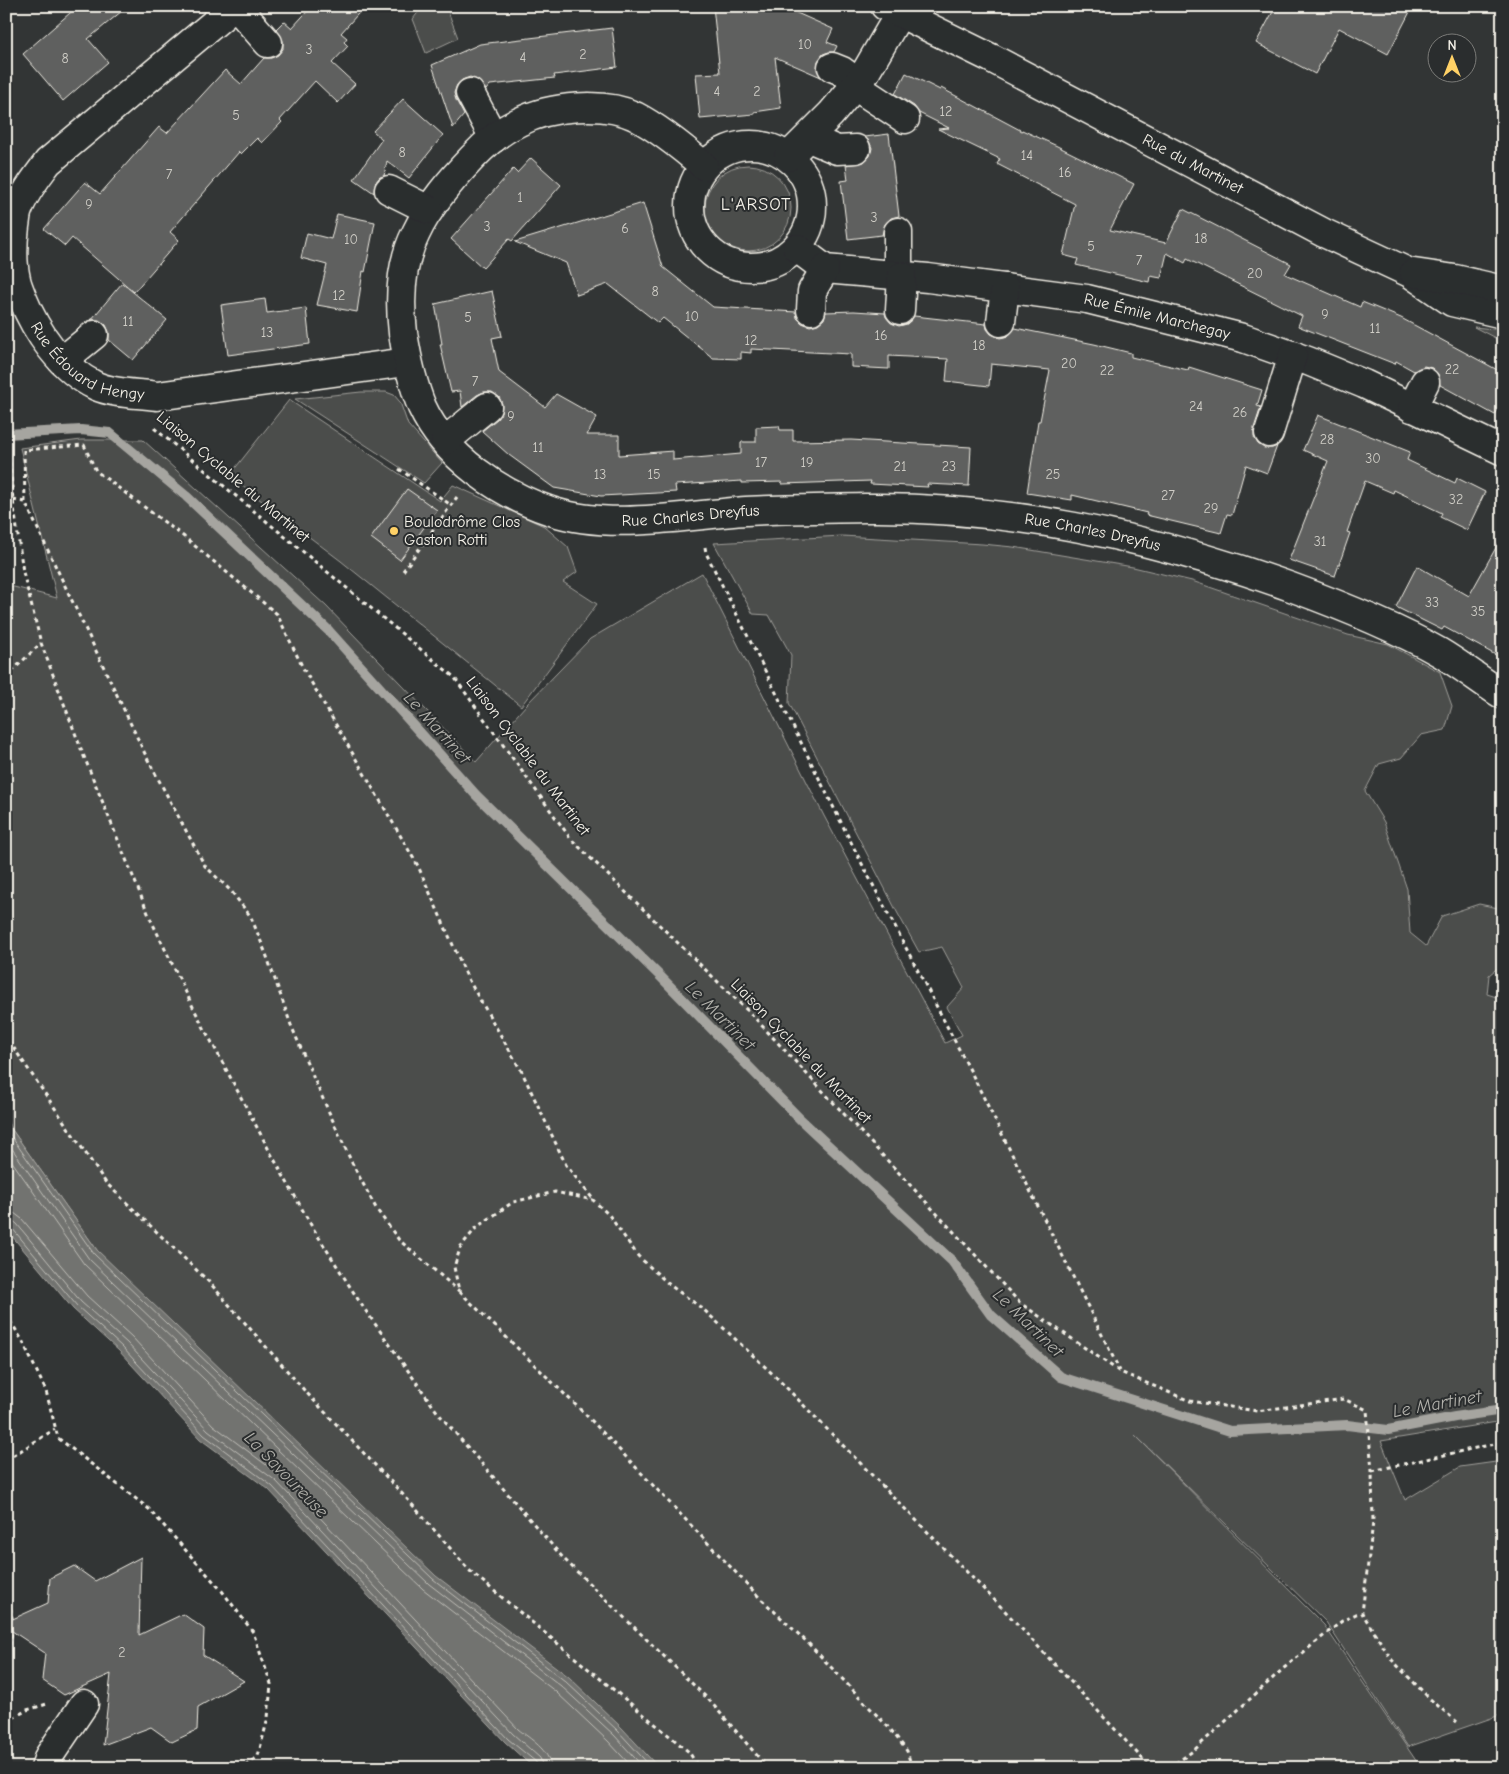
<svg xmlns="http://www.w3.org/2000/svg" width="1509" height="1774" viewBox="0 0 1509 1774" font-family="'Comic Neue',sans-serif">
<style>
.green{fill:#4b4d4c;stroke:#a09f9a}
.water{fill:#727370;stroke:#a6a5a0}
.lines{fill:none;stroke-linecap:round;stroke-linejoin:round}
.shore{stroke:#c0bfb8;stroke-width:1}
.stream{stroke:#a6a5a0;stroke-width:10}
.building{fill:#5f605f;stroke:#f4f1e8}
.minor-casing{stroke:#f4f1e8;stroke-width:31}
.major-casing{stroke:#f4f1e8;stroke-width:31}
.path{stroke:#f4f1e8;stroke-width:3;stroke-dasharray:4 4;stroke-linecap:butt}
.minor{stroke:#2a2d2e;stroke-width:28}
.major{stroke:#2a2d2e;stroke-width:28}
.poi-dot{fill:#ffd166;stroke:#2a2d2e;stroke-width:2}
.labels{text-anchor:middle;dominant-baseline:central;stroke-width:4;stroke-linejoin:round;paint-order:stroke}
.number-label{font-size:14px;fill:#cfcdc6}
.street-label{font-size:16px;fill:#f4f1e8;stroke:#2a2d2e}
.poi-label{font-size:16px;fill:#f4f1e8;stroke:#2a2d2e;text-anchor:start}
.neighbourhood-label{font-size:18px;letter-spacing:1px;fill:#f4f1e8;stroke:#2a2d2e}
.water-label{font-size:18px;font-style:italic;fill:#b3b2ac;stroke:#2a2d2e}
</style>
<rect width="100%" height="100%" fill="#323535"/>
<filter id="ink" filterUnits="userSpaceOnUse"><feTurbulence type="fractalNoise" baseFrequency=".02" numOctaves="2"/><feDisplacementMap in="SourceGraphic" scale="10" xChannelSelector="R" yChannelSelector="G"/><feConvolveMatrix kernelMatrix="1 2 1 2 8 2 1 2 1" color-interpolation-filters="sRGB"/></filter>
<g filter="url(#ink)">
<path class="green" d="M 423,6 L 446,6 L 458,38 L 426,53 L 413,19 Z
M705 208a43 43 0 1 1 86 0a43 43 0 1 1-86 0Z
M 1474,327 L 1503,330 L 1503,342 Z
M 361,392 L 386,392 L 394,395 L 400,402 L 408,425 L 442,463 L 424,483 L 295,399 Z
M 289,400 L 440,501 L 453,485 L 544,526 L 568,547 L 577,572 L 563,582 L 597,604 L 521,706 L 341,561 L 229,476 Z
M 81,440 L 143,440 L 326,606 L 476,762 L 526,705 L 590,639 L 702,573 L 824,816 L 945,1043 L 962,1035 L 947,1007 L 964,988 L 942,947 L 919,952 L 897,912 L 789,703 L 791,655 L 769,615 L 753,614 L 714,543 L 842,536 L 982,544 L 1013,547 L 1133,567 L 1192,581 L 1348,635 L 1388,644 L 1440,672 L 1452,706 L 1445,730 L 1421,735 L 1401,758 L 1379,764 L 1365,791 L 1384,822 L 1407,889 L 1410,933 L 1426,946 L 1442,916 L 1479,904 L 1503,909 L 1503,966 L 1500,966 L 1489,975 L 1487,994 L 1503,999 L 1503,1421 L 1381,1441 L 1405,1500 L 1460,1467 L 1503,1461 L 1503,1714 L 1408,1747 L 1326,1622 L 1135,1435 L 1324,1625 L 1421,1768 L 623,1768 L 135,1291 L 97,1250 L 10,1127 L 6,1118 L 6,585 L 57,598 L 20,448 Z"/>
<path class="water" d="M 6,1117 L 10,1127 L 97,1250 L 436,1576 L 569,1677 L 622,1728 L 659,1768 L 534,1768 L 505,1742 L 268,1489 L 200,1439 L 119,1351 L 73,1309 L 6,1229 Z"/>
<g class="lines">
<path class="shore" d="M 6,1129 L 94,1254 L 433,1579 L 565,1681 L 618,1731 L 652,1768
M 6,1140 L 89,1259 L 429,1584 L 561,1686 L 614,1735 L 644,1768
M 6,1153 L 84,1264 L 423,1589 L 556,1692 L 608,1741 L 633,1768
M 6,1212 L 14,1213 L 22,1219 L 87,1296 L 132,1337 L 213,1425 L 281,1476 L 518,1729 C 530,1739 550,1750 551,1768
M 6,1220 L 12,1220 L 17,1224 L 81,1302 L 127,1343 L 208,1430 L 276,1481 L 513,1734 L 540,1758 L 543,1768
M 6,1226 L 12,1228 L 77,1306 L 122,1347 L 204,1435 L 272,1486 L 508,1739 L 536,1762 L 537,1768"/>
<path class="stream" d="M 6,434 L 81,430 L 110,433 L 186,496 L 329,631 L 476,795 L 661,977 L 800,1119 L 952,1261 L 991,1315 L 1061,1377 L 1230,1431 L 1347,1425 L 1388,1430 L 1455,1417 L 1503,1410"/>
</g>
<path class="building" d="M 78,6 L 128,6 L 88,39 L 108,62 L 63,101 L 23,54 Z
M 312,6 L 365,6 L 341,33 L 347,38 L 344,42 L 348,46 L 332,63 L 355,84 L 338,103 L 315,81 L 280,120 L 282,122 L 262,143 L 257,138 L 241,154 L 239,152 L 170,232 L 179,240 L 134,292 L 72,238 L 65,246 L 44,229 L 85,182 L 100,194 L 159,127 L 167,133 L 225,70 L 241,84 L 264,58 L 271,58 L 278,55 L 283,49 L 283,41 L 276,29 L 284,21 L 292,28 Z
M 713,6 L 781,6 L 833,29 L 827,42 L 837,46 L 834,52 L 829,52 L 823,54 L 818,61 L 817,70 L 821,77 L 775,57 L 781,108 L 754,112 L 754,114 L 700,119 L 696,74 L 720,73 Z
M 1276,6 L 1413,6 L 1388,54 L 1339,28 L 1315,74 L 1256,43 Z
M 612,28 L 617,67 L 554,75 L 555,78 L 490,85 L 486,90 L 478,80 L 470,77 L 462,80 L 457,85 L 454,93 L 456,100 L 464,115 L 453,128 L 432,65 L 480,44 Z
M 906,73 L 940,90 L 941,88 L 1022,131 L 1022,130 L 1057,146 L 1134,184 L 1110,230 L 1166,243 L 1183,209 L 1291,264 L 1285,274 L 1360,307 L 1362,302 L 1401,318 L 1503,373 L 1503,400 L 1495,415 L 1440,385 L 1438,374 L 1432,368 L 1424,366 L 1414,371 L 1396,361 L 1395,364 L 1298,326 L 1302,316 L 1187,259 L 1185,263 L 1167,253 L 1161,278 L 1150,276 L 1149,282 L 1076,265 L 1078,259 L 1063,255 L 1075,204 L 997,164 L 1000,159 L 938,129 L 949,128 L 919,113 L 914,106 L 895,94 Z
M 403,99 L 443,135 L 409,178 L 387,161 L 384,176 L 380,177 L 375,183 L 374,193 L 354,179 L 382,139 L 373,131 Z
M 889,134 L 899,216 L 891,218 L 885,224 L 882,235 L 848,239 L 841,181 L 848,180 L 846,165 L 864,162 L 870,156 L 872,148 L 869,141 L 865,137 Z
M 531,158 L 561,185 L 512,241 L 509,239 L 483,268 L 451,239 L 513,169 L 517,173 Z
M 643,203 L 663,267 L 713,307 L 796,312 L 797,318 L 802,323 L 810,326 L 818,324 L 824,319 L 826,312 L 854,311 L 885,313 L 886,317 L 891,323 L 899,326 L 907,324 L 914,316 L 986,324 L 987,329 L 991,334 L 1000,338 L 1008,336 L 1015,328 L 1094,344 L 1131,353 L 1131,357 L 1188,370 L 1189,367 L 1262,390 L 1257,406 L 1261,407 L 1254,428 L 1254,437 L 1258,444 L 1264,448 L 1272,448 L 1277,446 L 1267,473 L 1246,465 L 1232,515 L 1227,514 L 1221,533 L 1146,515 L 1147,513 L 1072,495 L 1072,500 L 1027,493 L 1038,421 L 1040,421 L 1050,370 L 991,364 L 989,386 L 946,381 L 948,359 L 889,356 L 889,369 L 851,367 L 851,354 L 751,349 L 751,353 L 741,352 L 741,359 L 713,358 L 663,318 L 658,323 L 608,284 L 577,295 L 566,263 L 515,242 Z
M 337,214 L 375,222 L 365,272 L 363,271 L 357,312 L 317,305 L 327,265 L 301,258 L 307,233 L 331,239 Z
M 122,283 L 167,320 L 133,360 L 109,340 L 109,332 L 106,325 L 99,320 L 91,320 Z
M 492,291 L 502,336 L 492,338 L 499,372 L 545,407 L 556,394 L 597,417 L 587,435 L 619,435 L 619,455 L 673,451 L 673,460 L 741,454 L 741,442 L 756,442 L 756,427 L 779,426 L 780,430 L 793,430 L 793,441 L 851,440 L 971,447 L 969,486 L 927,484 L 928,487 L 870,484 L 871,481 L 782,484 L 782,482 L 742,483 L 742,481 L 675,485 L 676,492 L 601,496 L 554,488 L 509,455 L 482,431 L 497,419 L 501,413 L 502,404 L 499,397 L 492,392 L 484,392 L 477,395 L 462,407 L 460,391 L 451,392 L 440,344 L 442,344 L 435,304 Z
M 265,299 L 267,313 L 306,308 L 310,344 L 228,355 L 221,305 Z
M 1318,415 L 1410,452 L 1407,460 L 1455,483 L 1457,478 L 1485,492 L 1467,530 L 1440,517 L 1442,513 L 1394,490 L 1393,493 L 1365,481 L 1347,532 L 1350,533 L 1335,576 L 1289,560 L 1328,461 L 1303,450 Z
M 407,489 L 437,510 L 400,560 L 371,538 Z
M 1503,535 L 1503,659 L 1444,627 L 1442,630 L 1396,607 L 1417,566 L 1469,596 Z
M 141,1557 L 139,1635 L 183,1614 L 204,1629 L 203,1655 L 244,1681 L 198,1707 L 197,1730 L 172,1742 L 151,1727 L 103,1745 L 111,1674 L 64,1695 L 42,1680 L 45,1653 L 6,1627 L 6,1622 L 48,1603 L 50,1578 L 74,1566 L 95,1581 Z"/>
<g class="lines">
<defs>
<g id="minor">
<path id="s1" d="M 232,6 L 224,15 L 48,162 C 37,177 24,193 18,210 C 16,215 16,221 15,226 C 13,242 12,262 16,279 C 17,285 20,291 22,297 C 36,332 61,369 96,386 C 114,394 137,393 157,396 L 407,362"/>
<path d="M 236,6 L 268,43"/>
<path d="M 832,67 L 842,71 L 857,82"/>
<path d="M 855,86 L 905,119"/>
<path d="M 470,93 L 494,138"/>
<path d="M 809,138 L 837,150 L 856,149"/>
<circle cx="751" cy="206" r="61"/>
<path d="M 788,157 L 831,114 L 864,75 L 904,6"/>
<path id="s2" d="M 704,166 C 683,148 660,129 635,116 C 604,101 550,106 519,122 C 502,130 485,144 472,158 C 451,180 429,205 416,233 C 400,264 399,299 403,333 C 407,358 412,383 422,407 C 445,457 500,494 551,511 C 611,531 684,515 746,511 C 785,509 826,509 865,508 C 1011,506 1155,538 1291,587 C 1340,605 1393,626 1439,652 C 1461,665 1481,681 1503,695"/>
<path d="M 389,190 L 429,210"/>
<path d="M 898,232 L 898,276"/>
<path id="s3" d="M 797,248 L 825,269 L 928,278 L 1087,299 L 1243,338 L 1308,361 L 1364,384 L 1503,451"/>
<path d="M 811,310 L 812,291 L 825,269"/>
<path d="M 900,310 L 902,276"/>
<path d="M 1001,322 L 1005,288"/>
<path d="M 62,361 L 94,335"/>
<path d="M 1412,408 L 1425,382"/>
<path d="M 1269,433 L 1293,355"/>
<path d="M 445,441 L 487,407"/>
<path d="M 45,1768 L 49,1756 L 84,1704"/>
</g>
<g id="major">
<path id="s4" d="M 885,6 L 991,58 L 1324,233 L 1410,273 L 1452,302 L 1503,314"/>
<path d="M 1414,273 L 1455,279 L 1503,290"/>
</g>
</defs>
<use href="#minor" class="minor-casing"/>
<use href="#major" class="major-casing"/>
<path class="path" d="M 6,422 L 13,500 L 23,572 L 41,643 L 83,754 L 150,918 L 194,1009 L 269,1150 L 311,1225 L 361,1304 L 438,1413 L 564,1559 L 709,1700 L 768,1768
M 154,428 L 454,677 L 571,839 L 751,1014 L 1020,1303 L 1120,1372 L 1190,1401 L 1257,1411 L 1344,1399 L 1367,1410 L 1372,1471 L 1373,1522 L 1362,1613 L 1392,1660 L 1430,1699 L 1457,1722
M 399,469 L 451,505
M 13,500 L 25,502 L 147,758 L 205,866 L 231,891 L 251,917 L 266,954 L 291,1025 L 314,1079 L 352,1163 L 377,1210 L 399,1240 L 459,1291
M 25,502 L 24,450 L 84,445 L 96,471 L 183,536 L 277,614 L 303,668 L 418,866 L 468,979 L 522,1072 L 566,1165 L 593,1199
M 705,547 L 706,553 L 860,860 L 972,1074 L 1120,1371
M 403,571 L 457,497
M 6,677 L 41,643
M 6,1033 L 9,1041 L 106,1183 L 210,1283 L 304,1390 L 409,1501 L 470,1571 L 689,1752 L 699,1768
M 6,1314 L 22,1340 L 46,1391 L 58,1438 L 149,1509 L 222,1591 L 253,1632 L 271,1684 L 268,1718 L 258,1756 L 244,1768
M 6,1460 L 55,1429
M 1372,1471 L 1503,1442
M 6,1576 L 12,1619
M 6,1669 L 12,1631
M 6,1722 L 27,1710 L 47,1704
M 912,1768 L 907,1751 L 891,1730 L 808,1643 L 760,1598 L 591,1420 L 459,1291 L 454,1267 L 461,1246 L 477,1227 L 513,1202 L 555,1192 L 593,1200 L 609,1215 L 638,1256 L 671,1286 L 703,1309 L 776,1377 L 1006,1612 L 1151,1768
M 1169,1768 L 1193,1751 L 1284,1668 L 1342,1621 L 1356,1614 L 1362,1613"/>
<use href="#minor" class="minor"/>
<use href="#major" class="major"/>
</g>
</g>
<circle class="poi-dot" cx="394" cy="531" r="5"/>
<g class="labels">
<g class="number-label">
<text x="805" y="44">10</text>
<text x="309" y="49">3</text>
<text x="583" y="54">2</text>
<text x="523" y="57">4</text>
<text x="65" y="58">8</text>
<text x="717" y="91">4</text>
<text x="757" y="91">2</text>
<text x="946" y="111">12</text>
<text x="236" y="115">5</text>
<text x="402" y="152">8</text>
<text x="1027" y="155">14</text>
<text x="1065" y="172">16</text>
<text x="169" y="174">7</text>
<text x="520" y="197">1</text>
<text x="89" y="204">9</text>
<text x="874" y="217">3</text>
<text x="487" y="226">3</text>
<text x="625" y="228">6</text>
<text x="1201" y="238">18</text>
<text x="351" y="239">10</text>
<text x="1091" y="246">5</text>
<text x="1139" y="260">7</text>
<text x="1255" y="273">20</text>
<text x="655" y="291">8</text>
<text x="339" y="295">12</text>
<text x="1325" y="314">9</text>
<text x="692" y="316">10</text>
<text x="468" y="317">5</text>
<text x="128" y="321">11</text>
<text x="1375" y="328">11</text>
<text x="267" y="332">13</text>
<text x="881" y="335">16</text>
<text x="751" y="340">12</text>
<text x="979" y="345">18</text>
<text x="1069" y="363">20</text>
<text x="1452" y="369">22</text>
<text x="1107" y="370">22</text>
<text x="475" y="381">7</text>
<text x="1196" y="406">24</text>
<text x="1240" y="412">26</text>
<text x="511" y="416">9</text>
<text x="1327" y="439">28</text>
<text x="538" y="447">11</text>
<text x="1373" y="458">30</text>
<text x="761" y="462">17</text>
<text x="807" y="462">19</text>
<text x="900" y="466">21</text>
<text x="949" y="466">23</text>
<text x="600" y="474">13</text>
<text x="654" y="474">15</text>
<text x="1053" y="474">25</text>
<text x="1168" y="495">27</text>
<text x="1456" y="499">32</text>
<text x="1211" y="508">29</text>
<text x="1320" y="541">31</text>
<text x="1432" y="602">33</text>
<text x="1478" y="611">35</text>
<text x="122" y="1652">2</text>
</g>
<g class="street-label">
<text stroke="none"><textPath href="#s4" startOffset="346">Rue du Martinet</textPath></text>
<text stroke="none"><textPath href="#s3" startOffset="371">Rue Émile Marchegay</textPath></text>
<text stroke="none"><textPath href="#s1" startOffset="485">Rue Édouard Hengy</textPath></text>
<text transform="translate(233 477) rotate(40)">Liaison Cyclable du Martinet</text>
<text stroke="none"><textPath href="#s2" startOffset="848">Rue Charles Dreyfus</textPath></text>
<text stroke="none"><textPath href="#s2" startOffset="1252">Rue Charles Dreyfus</textPath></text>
<text transform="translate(528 756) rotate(53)">Liaison Cyclable du Martinet</text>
<text transform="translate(801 1051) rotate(46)">Liaison Cyclable du Martinet</text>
</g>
<g class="poi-label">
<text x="404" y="522">Boulodrôme Clos<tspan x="404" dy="18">Gaston Rotti</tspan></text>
</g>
<g class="neighbourhood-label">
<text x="756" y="204">L'ARSOT</text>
</g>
<g class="water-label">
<text transform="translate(437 728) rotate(48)">Le Martinet</text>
<text transform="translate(720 1016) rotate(45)">Le Martinet</text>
<text transform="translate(1028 1323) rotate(44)">Le Martinet</text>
<text transform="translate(1437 1404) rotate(-10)">Le Martinet</text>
<text transform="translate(286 1475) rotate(46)">La Savoureuse</text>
</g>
</g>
<rect width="1509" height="1774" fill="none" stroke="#2a2d2e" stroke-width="25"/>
<rect x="12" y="12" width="1484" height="1749" fill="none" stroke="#f4f1e8" stroke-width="2" filter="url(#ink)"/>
<g transform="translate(1452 58)"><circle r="24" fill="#2a2d2e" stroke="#7b7b78"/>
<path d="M0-4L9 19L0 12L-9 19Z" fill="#ffd166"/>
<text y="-8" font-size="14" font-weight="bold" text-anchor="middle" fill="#f4f1e8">N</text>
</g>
</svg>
